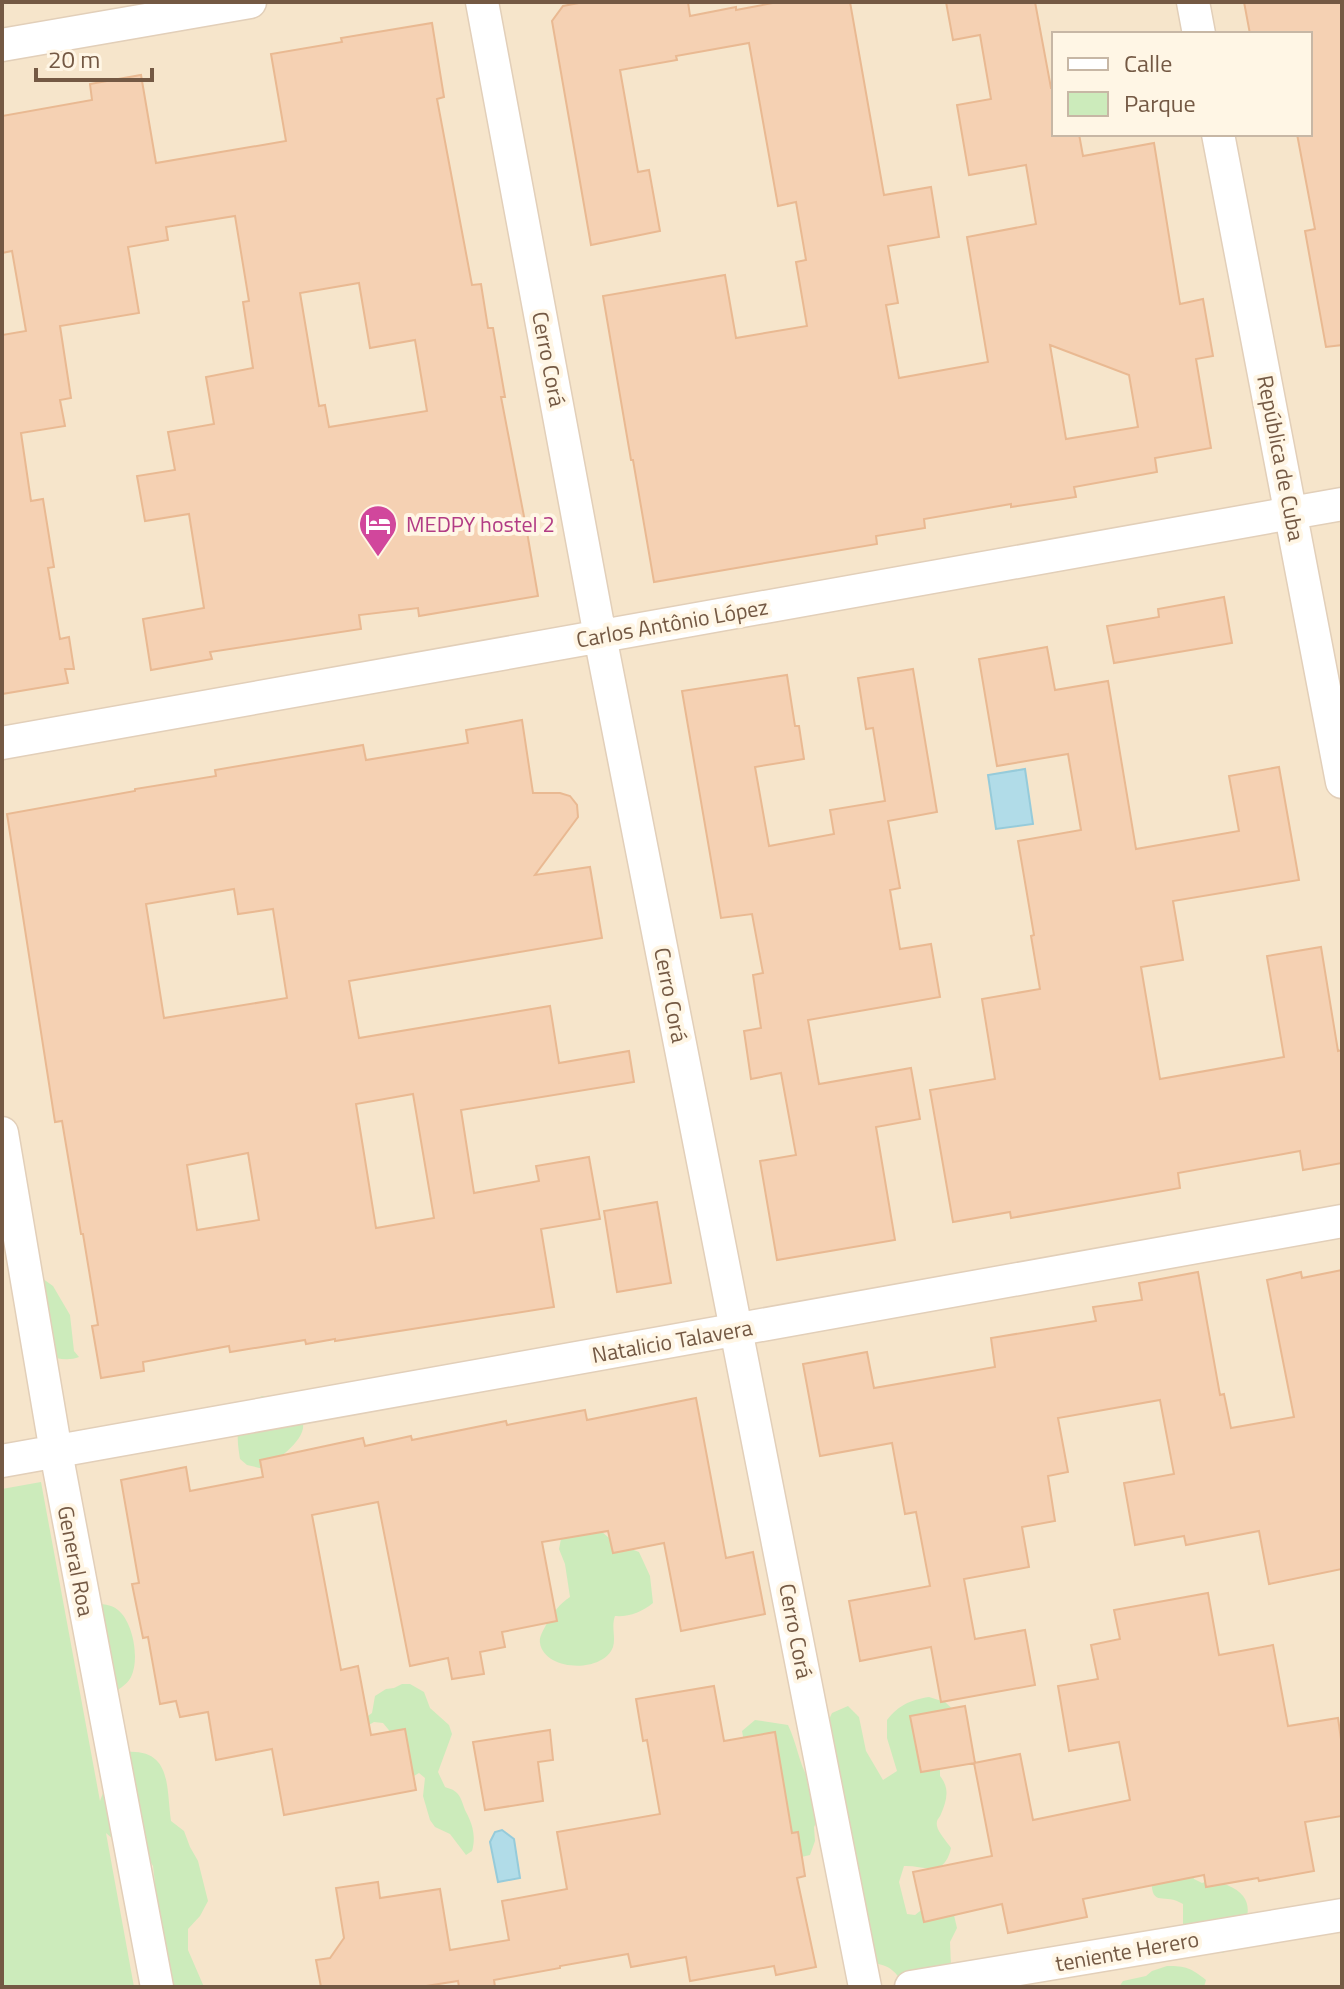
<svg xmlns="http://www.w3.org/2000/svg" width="1344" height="1989" viewBox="0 0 1344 1989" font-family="'Titillium Web',sans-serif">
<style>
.residential{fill:#f6e5cb;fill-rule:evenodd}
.green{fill:#ccebbb}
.water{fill:#b1dce8;stroke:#96cbda;stroke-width:2}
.building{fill:#f5d1b3;stroke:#e9b992;stroke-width:2;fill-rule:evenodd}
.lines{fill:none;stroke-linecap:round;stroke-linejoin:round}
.minor-casing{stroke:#e2cfb9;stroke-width:35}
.minor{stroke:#fff;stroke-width:32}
.labels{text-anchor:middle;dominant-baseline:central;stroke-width:8;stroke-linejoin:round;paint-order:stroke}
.street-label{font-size:22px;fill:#745944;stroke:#fff6e5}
.hotel-label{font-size:22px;fill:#b23c85;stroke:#fff6e5;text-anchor:start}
</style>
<rect width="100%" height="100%" fill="#fef3dd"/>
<path class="residential" d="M 2,2 L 1342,2 L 1342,1987 L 2,1987 ZM 1054,34 L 1310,34 L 1310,134 L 1054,134 Z"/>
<path class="green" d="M 39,1276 L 53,1286 L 70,1315 L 74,1351 L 79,1357 C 62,1364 41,1353 23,1347 L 19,1331 L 19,1323 Z
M 262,1396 L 285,1400 C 290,1405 300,1413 302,1420 C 310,1438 276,1460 264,1469 L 247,1465 L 240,1459 C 239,1451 237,1442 238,1433 C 239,1420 251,1401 262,1396 Z
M 41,1482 L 100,1801 L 111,1772 L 124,1752 C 172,1748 166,1785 171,1821 L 184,1831 L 190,1847 L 198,1861 L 208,1901 L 200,1916 L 188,1929 L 188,1950 L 204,1987 L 151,1987 L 142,1914 L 155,1883 L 153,1866 L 144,1852 L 114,1840 L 106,1833 L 134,1987 L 2,1987 L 2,1489 Z
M 594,1530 L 602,1532 L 615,1543 L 639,1552 L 650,1576 L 653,1603 C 642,1612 629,1617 615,1616 C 611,1627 616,1637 613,1647 C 603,1674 544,1671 540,1643 C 539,1637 543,1631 546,1625 C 553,1613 559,1604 570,1597 L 565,1564 L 559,1549 L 562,1534 Z
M 93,1604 C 102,1604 111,1604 118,1610 C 133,1622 140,1659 131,1677 C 128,1683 123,1686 118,1690 L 101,1687 Z
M 402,1684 L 410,1684 L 424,1692 L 430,1708 L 449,1725 L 452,1734 L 438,1772 L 445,1787 C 450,1789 453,1789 457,1793 C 462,1798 463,1806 466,1812 C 473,1825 476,1837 472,1851 L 466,1855 L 450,1834 L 435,1827 L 430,1820 L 423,1796 L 425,1778 L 419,1773 L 412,1777 L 393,1735 L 383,1723 L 374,1722 L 367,1726 L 365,1718 L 372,1713 L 375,1696 L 386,1689 L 394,1688 Z
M 929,1697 L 945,1702 L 958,1714 L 940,1768 L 940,1776 C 950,1788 947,1800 941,1814 C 939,1819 936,1819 937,1826 C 938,1832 947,1842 951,1848 C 944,1879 924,1865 904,1866 L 899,1882 L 907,1914 L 915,1915 L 942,1894 L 953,1911 L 957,1928 L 950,1942 L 951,1966 L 905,1987 C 896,1972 891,1965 872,1963 L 825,1821 L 816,1823 L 814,1827 L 815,1841 L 810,1855 L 793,1859 L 745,1747 L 742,1731 L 755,1720 L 788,1725 C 799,1748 798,1766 814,1787 L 825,1728 L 832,1713 L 848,1706 L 859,1717 L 866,1751 L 883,1780 L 897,1771 L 887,1738 L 887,1720 C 899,1705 910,1700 929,1697 Z
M 1187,1864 L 1194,1879 L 1202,1883 C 1211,1880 1218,1882 1227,1885 C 1265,1900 1243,1934 1223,1953 L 1197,1951 L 1183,1929 L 1183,1904 C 1163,1891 1149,1912 1152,1871 Z
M 1167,1966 C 1186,1966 1191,1968 1206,1980 L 1204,1987 L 1119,1987 L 1123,1981 L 1146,1976 L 1152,1971 Z"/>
<path class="water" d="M 1025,769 L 1033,824 L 996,829 L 988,775 Z
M 502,1830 L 514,1839 L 520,1878 L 498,1882 L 490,1842 L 495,1832 Z"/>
<path class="building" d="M 584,2 L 688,2 L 690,16 L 736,7 L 736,10 L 778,2 L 850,2 L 884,195 L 931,187 L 939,237 L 888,246 L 898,303 L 886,305 L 899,378 L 988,362 L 967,237 L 1036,224 L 1026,165 L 969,175 L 957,105 L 991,99 L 980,35 L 953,40 L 946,2 L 1035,2 L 1051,88 L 1054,88 L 1054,134 L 1079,134 L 1083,156 L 1154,143 L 1180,304 L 1203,299 L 1213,356 L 1196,359 L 1211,448 L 1155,458 L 1157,472 L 1074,487 L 1076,497 L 1011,507 L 1011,504 L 924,519 L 925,528 L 876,536 L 877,544 L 654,582 L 633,460 L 631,460 L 603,296 L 725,275 L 736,338 L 807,326 L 796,262 L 806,260 L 796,202 L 778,206 L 749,43 L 676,56 L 677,60 L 620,70 L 638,172 L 649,170 L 660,231 L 591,245 L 552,21 L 563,6 ZM 1050,345 L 1129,375 L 1138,427 L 1066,439 Z
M 1244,2 L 1342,2 L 1342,345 L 1326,347 L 1305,231 L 1315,229 L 1297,134 L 1310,134 L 1310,34 L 1250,34 Z
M 432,23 L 444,97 L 437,99 L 472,285 L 481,284 L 488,328 L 493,328 L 505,397 L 501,397 L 527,532 L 538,596 L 419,616 L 418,608 L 359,615 L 361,629 L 210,652 L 212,659 L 151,670 L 143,619 L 204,608 L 189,514 L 145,521 L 137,476 L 175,470 L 168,432 L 214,424 L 206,377 L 253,368 L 243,302 L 249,301 L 235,216 L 166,227 L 168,240 L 128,247 L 139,313 L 60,326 L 71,398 L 60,400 L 65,426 L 21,433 L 31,501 L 43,499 L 54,567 L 48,568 L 60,639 L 69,637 L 74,669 L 65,669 L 68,683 L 2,694 L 2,335 L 26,331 L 12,251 L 2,253 L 2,116 L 92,100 L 90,84 L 141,75 L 156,163 L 286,141 L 271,54 L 342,42 L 341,38 ZM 359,283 L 370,348 L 415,340 L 427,411 L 329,427 L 325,405 L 319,406 L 300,293 Z
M 1224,597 L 1232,643 L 1114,663 L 1107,626 L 1159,617 L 1158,609 Z
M 1047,647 L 1055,690 L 1108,681 L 1136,849 L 1239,831 L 1229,776 L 1279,767 L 1299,880 L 1173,901 L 1183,960 L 1141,967 L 1160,1079 L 1284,1057 L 1267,956 L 1321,947 L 1338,1051 L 1342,1050 L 1342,1163 L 1303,1170 L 1300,1151 L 1178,1173 L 1180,1188 L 1011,1218 L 1010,1212 L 953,1222 L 930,1090 L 995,1079 L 982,999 L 1040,989 L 1031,936 L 1034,935 L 1018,841 L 1081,830 L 1068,754 L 997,766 L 979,659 Z
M 913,669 L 937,812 L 888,821 L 900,888 L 890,890 L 900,949 L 931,944 L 940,997 L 808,1020 L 819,1084 L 911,1068 L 920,1119 L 876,1127 L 895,1240 L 777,1260 L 760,1161 L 796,1155 L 781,1073 L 751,1079 L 744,1031 L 761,1028 L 753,975 L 763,973 L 752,914 L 721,918 L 682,691 L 787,675 L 795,726 L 799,726 L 804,759 L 755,767 L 769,846 L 834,834 L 830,810 L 885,801 L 873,728 L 866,729 L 858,678 Z
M 522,720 L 533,793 L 560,793 L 570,796 L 577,805 L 578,817 L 535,875 L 590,867 L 602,938 L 349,981 L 359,1038 L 550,1006 L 559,1063 L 629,1051 L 634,1082 L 461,1110 L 474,1193 L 539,1181 L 536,1166 L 589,1157 L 600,1219 L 541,1229 L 554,1307 L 335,1341 L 335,1339 L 306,1344 L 305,1340 L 230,1352 L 229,1346 L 143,1362 L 144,1371 L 101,1378 L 92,1326 L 98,1325 L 83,1234 L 81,1234 L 62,1121 L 55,1122 L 7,814 L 135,791 L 135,789 L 216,776 L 215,770 L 363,745 L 366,760 L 468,743 L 466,730 ZM 234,889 L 238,914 L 273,909 L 287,998 L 164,1018 L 146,904 ZM 413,1094 L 434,1218 L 376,1228 L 356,1104 ZM 248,1153 L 259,1220 L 197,1230 L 187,1165 Z
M 657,1202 L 671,1283 L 617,1292 L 604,1211 Z
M 1342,1270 L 1342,1569 L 1269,1584 L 1259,1531 L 1186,1545 L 1184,1536 L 1135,1545 L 1124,1483 L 1174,1474 L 1160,1400 L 1058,1418 L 1068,1472 L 1048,1476 L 1055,1521 L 1022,1527 L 1029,1567 L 964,1579 L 975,1639 L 1025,1630 L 1035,1685 L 941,1702 L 931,1647 L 860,1661 L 849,1601 L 930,1586 L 916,1512 L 905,1514 L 892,1443 L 820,1456 L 803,1364 L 867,1352 L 874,1388 L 995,1367 L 991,1338 L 1096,1321 L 1093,1307 L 1142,1300 L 1139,1283 L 1198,1272 L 1220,1395 L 1224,1394 L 1231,1428 L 1294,1417 L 1267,1280 L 1301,1272 L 1302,1278 Z
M 696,1398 L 726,1558 L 753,1552 L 765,1614 L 681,1631 L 664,1543 L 613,1553 L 608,1531 L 542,1542 L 557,1621 L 502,1632 L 505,1647 L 480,1652 L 484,1674 L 452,1679 L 448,1658 L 410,1666 L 378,1502 L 312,1515 L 341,1670 L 358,1666 L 371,1735 L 405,1729 L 416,1790 L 284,1815 L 272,1749 L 216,1760 L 208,1712 L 180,1717 L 176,1701 L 160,1704 L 148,1637 L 143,1638 L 132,1584 L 139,1583 L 121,1480 L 186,1467 L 190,1491 L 263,1477 L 260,1460 L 363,1438 L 365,1446 L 411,1436 L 412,1440 L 506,1421 L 507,1425 L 585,1410 L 587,1420 Z
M 1208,1593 L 1219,1655 L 1273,1645 L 1288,1726 L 1338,1718 L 1342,1746 L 1342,1816 L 1305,1822 L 1314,1871 L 1259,1881 L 1258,1878 L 1206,1887 L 1204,1875 L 1083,1899 L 1087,1917 L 1008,1933 L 1002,1904 L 924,1922 L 913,1872 L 992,1856 L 974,1763 L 1020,1754 L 1033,1820 L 1130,1800 L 1119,1742 L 1069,1751 L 1058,1686 L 1098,1679 L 1091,1645 L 1120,1639 L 1114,1610 Z
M 714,1686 L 724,1741 L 775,1732 L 792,1833 L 798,1832 L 805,1876 L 797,1878 L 816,1967 L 776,1975 L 774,1966 L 690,1981 L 686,1957 L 631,1967 L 628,1954 L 560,1966 L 560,1968 L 494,1980 L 495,1987 L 459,1987 L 458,1981 L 420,1987 L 321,1987 L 316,1960 L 330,1958 L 344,1938 L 336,1888 L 378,1882 L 380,1898 L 440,1889 L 450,1950 L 509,1940 L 502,1901 L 567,1889 L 557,1832 L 660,1814 L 647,1740 L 643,1741 L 636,1699 Z
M 965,1706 L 975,1763 L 921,1772 L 910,1716 Z
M 550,1730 L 553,1760 L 538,1762 L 543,1801 L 485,1810 L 473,1742 Z"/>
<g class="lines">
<defs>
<path id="minor" d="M 482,2 L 600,636 L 865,1987
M 1193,2 L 1199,34
M 2,45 L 250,2
M 1218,134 L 1342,782
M 2,743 L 1342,504
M 2,1133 L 56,1452 L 157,1987
M 2,1461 L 1342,1221
M 911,1987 L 1342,1915"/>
</defs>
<use href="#minor" class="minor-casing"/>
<use href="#minor" class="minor"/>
</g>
<defs>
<symbol id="hotel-pin" viewBox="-11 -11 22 30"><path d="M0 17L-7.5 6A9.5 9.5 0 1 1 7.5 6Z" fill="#d1479c" stroke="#fff6e5"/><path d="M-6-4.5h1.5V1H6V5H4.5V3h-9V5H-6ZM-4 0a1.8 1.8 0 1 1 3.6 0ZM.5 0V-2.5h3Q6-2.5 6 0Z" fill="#fff"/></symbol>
</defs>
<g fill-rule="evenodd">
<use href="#hotel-pin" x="356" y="502" width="44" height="60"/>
</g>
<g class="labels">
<g class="street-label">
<text transform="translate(549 359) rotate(79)">Cerro Corá</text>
<text transform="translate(1281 458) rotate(79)">República de Cuba</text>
<text transform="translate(672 623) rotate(-10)">Carlos Antônio López</text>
<text transform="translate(671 995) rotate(79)">Cerro Corá</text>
<text transform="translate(672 1341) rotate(-10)">Natalicio Talavera</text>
<text transform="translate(76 1561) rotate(79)">General Roa</text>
<text transform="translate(796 1631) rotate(79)">Cerro Corá</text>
<text transform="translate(1127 1951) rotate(-10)">teniente Herero</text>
</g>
<g class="hotel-label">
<text x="406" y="524">MEDPY hostel 2</text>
</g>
</g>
<rect width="1344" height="1989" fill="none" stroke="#745944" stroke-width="8"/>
<rect x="1052" y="32" width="260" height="104" fill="#fff6e5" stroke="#c7b7a5" stroke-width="2"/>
<rect x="1068" y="58" width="40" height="12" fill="#ffffff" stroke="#c7b7a5" stroke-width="2"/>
<text x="1124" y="72" font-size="24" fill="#745944">Calle</text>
<rect x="1068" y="92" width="40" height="24" fill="#ccebbb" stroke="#c7b7a5" stroke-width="2"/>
<text x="1124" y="112" font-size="24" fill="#745944">Parque</text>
<path d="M36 68v12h116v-12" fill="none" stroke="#745944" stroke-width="4"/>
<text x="48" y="68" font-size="24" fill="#745944" stroke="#fff6e5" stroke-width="6" paint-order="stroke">20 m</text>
</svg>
